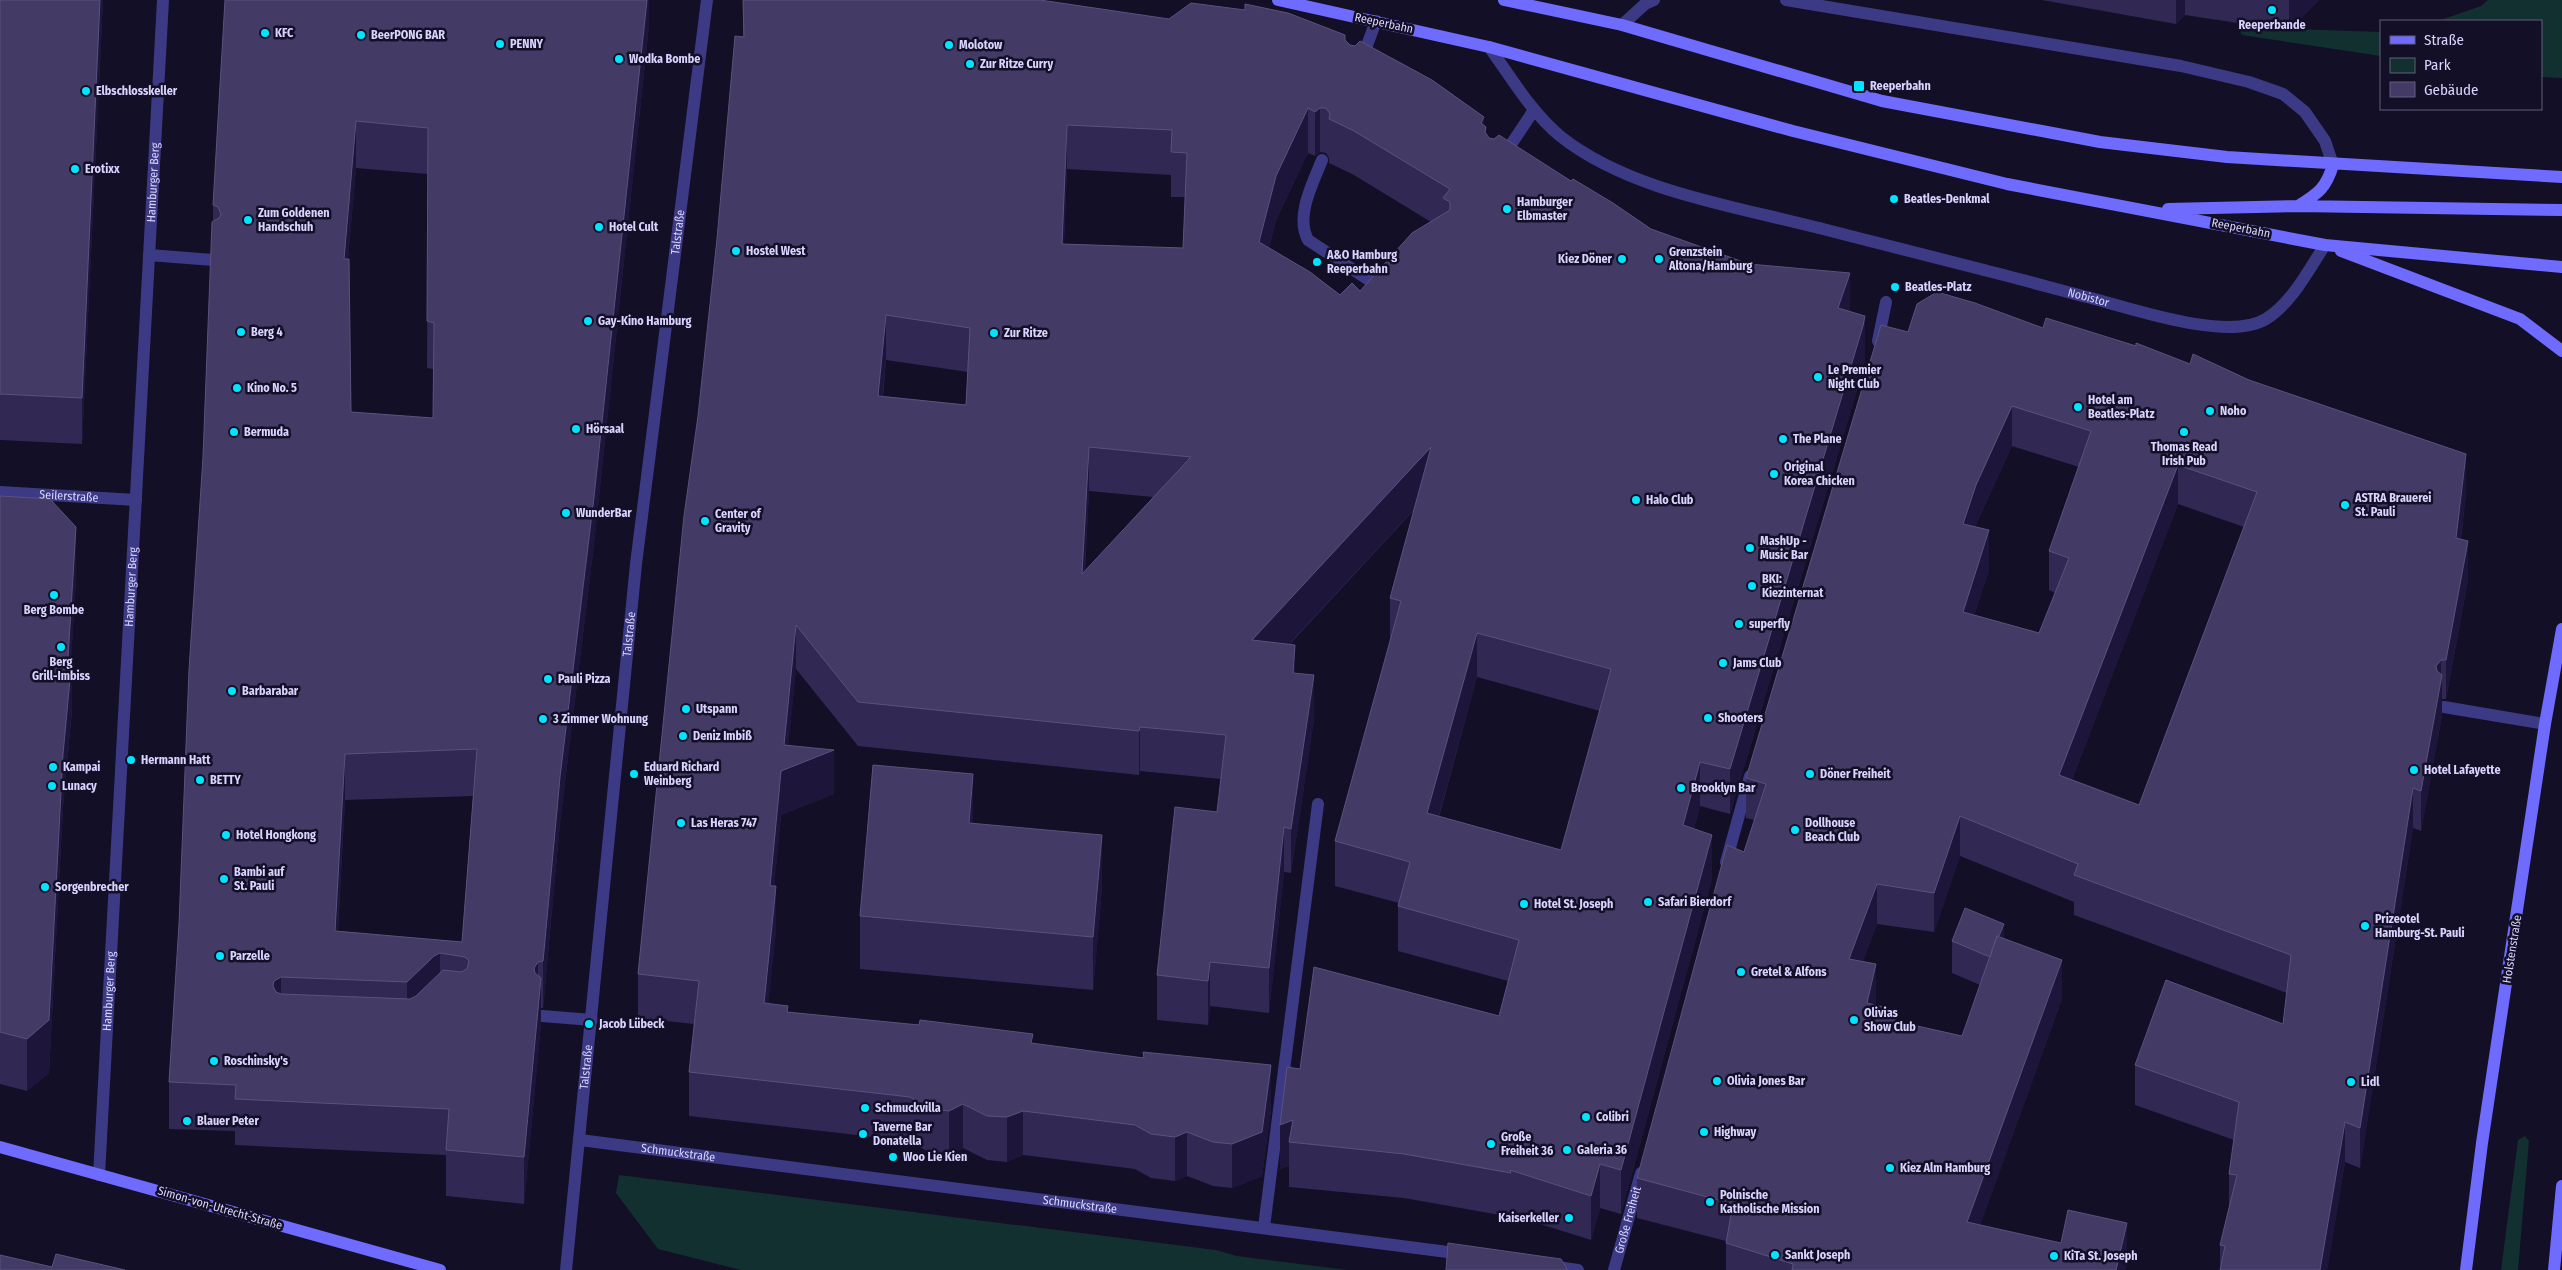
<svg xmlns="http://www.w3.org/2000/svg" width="2562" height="1270" viewBox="0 0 2562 1270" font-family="'Fira Sans Condensed',sans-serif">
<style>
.green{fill:#12302f}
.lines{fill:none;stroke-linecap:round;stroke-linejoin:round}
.lane{stroke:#3d3a85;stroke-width:12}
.street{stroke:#3d3a85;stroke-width:12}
.secondary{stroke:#6f6bff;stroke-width:12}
.wall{fill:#312854;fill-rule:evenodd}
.shaded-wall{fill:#1d163a}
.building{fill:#433a66;stroke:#5a527e;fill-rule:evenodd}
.poi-dot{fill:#00e5ff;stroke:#130f26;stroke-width:2}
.labels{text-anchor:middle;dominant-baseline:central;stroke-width:5;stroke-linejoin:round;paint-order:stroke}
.street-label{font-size:12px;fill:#d9d4ff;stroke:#130f26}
.poi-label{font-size:12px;font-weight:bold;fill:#d9d4ff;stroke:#130f26;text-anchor:start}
</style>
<rect width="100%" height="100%" fill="#130f26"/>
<path class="green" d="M 2488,0 L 2562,0 L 2562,78 L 2541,77 L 2541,21 L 2438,21 L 2481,6 Z
M 2238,27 L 2381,32 L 2381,56 L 2242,35 Z
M 2525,1136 L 2529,1141 L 2518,1270 L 2501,1270 L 2518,1140 Z
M 619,1175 L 1216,1250 L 1237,1256 L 1347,1270 L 741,1270 L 658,1249 L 616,1193 Z"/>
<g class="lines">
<g class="lane">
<path d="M 1786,0 L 2181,66 L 2249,82 L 2283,94 L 2305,112 L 2325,141 L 2333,165"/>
<path d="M 1622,25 L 1645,4 L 1654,0"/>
<path d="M 1489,47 C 1511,77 1531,112 1560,136 C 1629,191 1734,206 1819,228"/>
<path d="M 1362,59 L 1376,21"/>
<path d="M 1502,158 L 1534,110"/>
<path d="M 1322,160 C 1313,183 1295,216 1308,240 L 1372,282 L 1386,282"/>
<path d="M 149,255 L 213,260"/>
<path id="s1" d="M 1984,270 C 2020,279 2056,289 2091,298 C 2133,309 2228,342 2266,319 C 2292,303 2309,269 2325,245"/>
<path d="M 2444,707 L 2545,724"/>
<path d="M 542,1016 L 592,1020"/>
<path d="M 1264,1227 L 1318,804"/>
</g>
<g class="street">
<path d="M 1819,228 L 1984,270"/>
<path d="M 1878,341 L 1886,302"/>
<path id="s2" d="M 0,492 L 136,500"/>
<path d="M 1726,862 L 1750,776"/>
<path id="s3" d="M 580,1140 L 1463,1254"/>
<path id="s4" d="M 99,1175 L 163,0"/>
<path d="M 1550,1266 L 1578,1270"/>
<path id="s5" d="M 566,1270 L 636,564 L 707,0"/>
<path id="s6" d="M 1614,1270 L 1641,1173"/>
</g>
<path class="secondary" d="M 1278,0 L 1489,47 L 1793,131 L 2007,184 L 2325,245 L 2562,267
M 1504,0 L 1622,25 L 1882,101 L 2100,142 L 2227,157 L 2562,177
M 2298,206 C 2319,193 2326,188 2333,165
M 2168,209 L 2298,206 L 2562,210
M 2341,251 L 2520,319 L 2562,351
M 0,1147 L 440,1270
M 2466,1270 L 2482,1143 L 2545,724 L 2562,629
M 2554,1270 L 2562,1186"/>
</g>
<path class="wall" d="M 0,0 L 103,0 L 82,444 L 0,440 Z
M 225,0 L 649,0 L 649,25 L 594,544 L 560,823 L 544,998 L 543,1008 L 541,1008 L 541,1024 L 524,1204 L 446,1196 L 446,1155 L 235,1145 L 235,1131 L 169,1129 L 169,1082 L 179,924 L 203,457 L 213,221 L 213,205 ZM 356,168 L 428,174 L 427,368 L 433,369 L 433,418 L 351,412 L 348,259 ZM 473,796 L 462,942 L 338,931 L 345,800 Z
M 743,0 L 1169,19 L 1345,40 L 1350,45 L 1484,125 L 1486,133 L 1489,138 L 1571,181 L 1651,229 L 1850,311 L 1865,360 L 1863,370 L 1730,814 L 1700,806 L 1694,829 L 1712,879 L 1621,1214 L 1600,1208 L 1591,1240 L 1511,1215 L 1511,1217 L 1404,1198 L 1289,1187 L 1289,1166 L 1280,1169 L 1300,1069 L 1499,1016 L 1508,981 L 1398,951 L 1398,906 L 1399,903 L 1335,886 L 1335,841 L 1390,642 L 1390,598 L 1414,510 L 1290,644 L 1295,673 L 1314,719 L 1291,873 L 1284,872 L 1269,1013 L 1210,1006 L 1208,1025 L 1157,1020 L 1157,975 L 1217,812 L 1221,779 L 1140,771 L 1139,775 L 858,746 L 796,669 L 788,745 L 834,794 L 781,815 L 774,886 L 776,931 L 768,1003 L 788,1012 L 1143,1058 L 1143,1052 L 1271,1110 L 1262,1176 L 1232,1188 L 1213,1186 L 1187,1176 L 1175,1181 L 1151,1178 L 1135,1169 L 1023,1155 L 1007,1162 L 987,1160 L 963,1148 L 949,1155 L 928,1152 L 910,1141 L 689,1116 L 689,1072 L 694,1024 L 638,1018 L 638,974 L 698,416 L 743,37 ZM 1320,152 L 1326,153 L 1329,158 L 1329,163 L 1354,175 L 1431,222 L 1360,291 L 1340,295 L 1269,248 L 1276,220 L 1308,153 L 1315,156 ZM 1067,169 L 1171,175 L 1171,197 L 1185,197 L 1183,248 L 1064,244 ZM 886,360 L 968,372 L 966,405 L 883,396 ZM 1089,491 L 1153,497 L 1085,572 ZM 1477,677 L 1600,711 L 1561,850 L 1439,817 Z
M 2042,0 L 2319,0 L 2289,31 L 2185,15 L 2176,24 Z
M 1881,325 L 2466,493 L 2461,539 L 2468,580 L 2446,699 L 2442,699 L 2442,715 L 2421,831 L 2413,828 L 2360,1168 L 2345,1162 L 2327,1270 L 2220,1270 L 2220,1245 L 2229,1209 L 2229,1174 L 2234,1140 L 2135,1105 L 2135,1065 L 2283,1024 L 2287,993 L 2074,915 L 2074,902 L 1960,856 L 1934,932 L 1877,924 L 1863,961 L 1876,1003 L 1875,1005 L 1896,1022 L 1962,1036 L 1980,985 L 1952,973 L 1952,941 L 2004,938 L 2062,999 L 1980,1225 L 2127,1263 L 2125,1270 L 1726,1270 L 1726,1241 L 1637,1218 L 1637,1178 L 1754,820 L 1746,818 L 1746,778 ZM 2012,446 L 2079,467 L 2049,551 L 2049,590 L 2055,593 L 2039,633 L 1974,615 L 1989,570 L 1975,527 ZM 2178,504 L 2244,527 L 2139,805 L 2072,780 Z
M 0,496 L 76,579 L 71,658 L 72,710 L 63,807 L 49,1073 L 27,1091 L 0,1084 Z
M 973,823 L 1102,888 L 1093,990 L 860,969 L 860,916 Z"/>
<path class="shaded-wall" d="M 100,0 L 103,0 L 82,444 L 82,398 Z
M 647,0 L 649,0 L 649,25 L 594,544 L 560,823 L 543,1008 L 543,961 L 560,777 Z
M 2176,0 L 2185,0 L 2185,15 L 2176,24 Z
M 2289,0 L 2319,0 L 2289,31 Z
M 1308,108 L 1308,153 L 1276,220 L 1259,286 L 1259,242 L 1276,176 Z
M 1320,108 L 1320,152 L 1315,156 L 1315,112 Z
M 1484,117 L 1484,161 L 1481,123 Z
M 356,121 L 356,168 L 344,305 L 344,259 Z
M 1067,125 L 1067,169 L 1062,288 L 1062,244 Z
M 1850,273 L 1850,317 L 1838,308 Z
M 886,315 L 886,360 L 878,440 L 878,396 Z
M 1865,316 L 1865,360 L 1863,370 L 1730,814 L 1730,769 Z
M 2012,406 L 2012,446 L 1976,525 L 1963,563 L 1963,524 L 1976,485 Z
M 1089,447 L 1089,491 L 1082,619 L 1082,574 Z
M 1431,447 L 1431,491 L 1252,684 L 1252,640 Z
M 2466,454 L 2466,493 L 2456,578 L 2456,538 Z
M 2178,465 L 2178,504 L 2059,814 L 2059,775 Z
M 76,527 L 76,579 L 70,683 L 72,658 L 72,710 L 63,807 L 49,1073 L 27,1091 L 27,1039 L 63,754 L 68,658 Z
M 1989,530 L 1989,570 L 1963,651 L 1963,612 Z
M 2468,541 L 2468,580 L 2446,699 L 2446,660 Z
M 796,625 L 796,669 L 786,769 L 834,750 L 834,794 L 781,815 L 770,930 L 770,886 Z
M 1477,633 L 1477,677 L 1427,858 L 1427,813 Z
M 1295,645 L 1295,689 L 1293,673 Z
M 2441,660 L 2441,684 L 2442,675 L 2442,715 L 2421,831 L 2421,791 L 2436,666 Z
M 1314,675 L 1314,719 L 1291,873 L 1291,829 Z
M 1140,727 L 1140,771 L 1139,775 L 1139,731 Z
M 345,754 L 345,800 L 335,977 L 335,931 Z
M 1700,762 L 1700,806 L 1683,869 L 1683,825 Z
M 973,774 L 973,827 L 969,823 Z
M 2413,788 L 2413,828 L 2360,1168 L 2360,1128 Z
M 1960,816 L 1960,856 L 1934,932 L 1934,893 Z
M 1284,827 L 1284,872 L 1269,1013 L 1269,968 Z
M 1102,835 L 1102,888 L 1093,990 L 1093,937 Z
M 1712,835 L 1712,879 L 1621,1214 L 1621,1170 Z
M 1877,884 L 1877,924 L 1849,998 L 1849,959 Z
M 776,886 L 776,931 L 764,1047 L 764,1003 Z
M 2004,924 L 2004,956 L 1991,957 Z
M 440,953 L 440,1000 L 407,1029 L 407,982 L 434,956 Z
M 2062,960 L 2062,999 L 1967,1262 L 1967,1222 Z
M 538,962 L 538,1009 L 534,968 Z
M 1210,962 L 1210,1006 L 1208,1025 L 1208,981 Z
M 1876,964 L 1876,1003 L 1867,1042 L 1867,1003 Z
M 281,977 L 281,1024 L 273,986 L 274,981 Z
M 541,978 L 541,1024 L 524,1204 L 524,1157 Z
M 1271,1065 L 1271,1110 L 1262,1176 L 1232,1188 L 1232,1144 Z
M 963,1104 L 963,1148 L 949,1155 L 949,1111 Z
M 1023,1111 L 1023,1155 L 1007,1162 L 1007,1117 Z
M 1293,1120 L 1289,1142 L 1289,1166 L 1280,1169 L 1280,1125 Z
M 2345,1122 L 2345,1162 L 2327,1270 L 2320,1270 Z
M 1187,1132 L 1187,1176 L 1175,1181 L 1175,1137 Z
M 1600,1164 L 1600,1208 L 1591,1240 L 1591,1196 Z
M 2127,1223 L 2127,1263 L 2125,1270 L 2116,1270 Z"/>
<path class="building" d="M 0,0 L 100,0 L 82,398 L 0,394 Z
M 225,0 L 647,0 L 594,497 L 560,777 L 544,951 L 543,961 L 538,962 L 534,968 L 535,973 L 541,978 L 524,1157 L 446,1150 L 449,1109 L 235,1099 L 236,1085 L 169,1082 L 179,924 L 189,670 L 203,457 L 212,222 L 219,218 L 221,214 L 218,207 L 213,205 ZM 356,121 L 428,128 L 427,321 L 434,323 L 433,418 L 351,412 L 349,259 L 344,259 ZM 477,749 L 462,942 L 335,931 L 345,754 ZM 440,953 L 465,957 L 469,961 L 467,969 L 461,972 L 443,970 L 416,996 L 410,999 L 281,994 L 276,992 L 273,986 L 274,981 L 281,977 L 407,982 L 434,956 Z
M 743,0 L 1040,0 L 1169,19 L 1191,3 L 1245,10 L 1245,4 L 1288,13 L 1345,35 L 1345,40 L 1350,45 L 1355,46 L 1360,41 L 1432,80 L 1484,117 L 1481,123 L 1486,127 L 1485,132 L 1489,138 L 1494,139 L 1499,135 L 1571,181 L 1573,179 L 1613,203 L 1651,229 L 1749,264 L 1850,273 L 1838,308 L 1865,316 L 1863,326 L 1730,769 L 1700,762 L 1683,825 L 1712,835 L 1621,1170 L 1600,1164 L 1591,1196 L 1510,1170 L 1511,1173 L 1404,1154 L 1289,1142 L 1293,1120 L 1280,1125 L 1287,1067 L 1300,1069 L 1314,967 L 1499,1016 L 1519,940 L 1398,906 L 1410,862 L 1335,841 L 1401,601 L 1390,598 L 1431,447 L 1252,640 L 1295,645 L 1293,673 L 1314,675 L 1291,829 L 1284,827 L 1269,968 L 1210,962 L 1208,981 L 1157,975 L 1175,807 L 1217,812 L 1226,735 L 1140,727 L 1139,731 L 858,702 L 796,625 L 784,745 L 834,750 L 781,771 L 770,886 L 776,886 L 764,1003 L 788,1006 L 787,1012 L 919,1025 L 920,1020 L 1033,1034 L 1031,1043 L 1144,1058 L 1143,1052 L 1271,1065 L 1262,1132 L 1232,1144 L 1213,1142 L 1187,1132 L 1175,1137 L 1151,1134 L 1135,1125 L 1023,1111 L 1007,1117 L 987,1116 L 963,1104 L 949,1111 L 928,1108 L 910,1097 L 689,1072 L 699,981 L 638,974 L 684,516 L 698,416 L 717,239 L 735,36 L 744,37 ZM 1308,108 L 1315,112 L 1320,108 L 1326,108 L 1330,114 L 1329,119 L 1354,131 L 1450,189 L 1443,198 L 1450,202 L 1450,210 L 1412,233 L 1360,291 L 1352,283 L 1340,295 L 1310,272 L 1259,242 L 1276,176 ZM 1067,125 L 1172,130 L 1171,152 L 1187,153 L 1183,248 L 1062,244 ZM 886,315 L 970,328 L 966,405 L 878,396 ZM 1089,447 L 1191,457 L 1082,574 ZM 1477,633 L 1611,669 L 1561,850 L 1427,813 Z
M 1937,292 L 1975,303 L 2043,328 L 2046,318 L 2136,346 L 2136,343 L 2190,364 L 2193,354 L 2249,380 L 2466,454 L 2456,538 L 2468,541 L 2446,660 L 2441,660 L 2436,666 L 2437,671 L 2442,675 L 2421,791 L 2413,788 L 2360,1128 L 2345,1122 L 2320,1270 L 2220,1270 L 2225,1246 L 2220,1245 L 2237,1175 L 2229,1174 L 2239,1102 L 2135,1065 L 2166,980 L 2283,1024 L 2291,955 L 2074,875 L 2078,864 L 1960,816 L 1934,893 L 1877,884 L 1849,959 L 1876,964 L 1867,1003 L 1896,1010 L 1895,1021 L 1962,1036 L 1997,936 L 2062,960 L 1967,1222 L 2061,1243 L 2068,1210 L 2127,1223 L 2116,1270 L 1792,1270 L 1793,1264 L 1726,1243 L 1733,1204 L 1637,1178 L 1727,845 L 1744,852 L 1766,784 L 1746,778 L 1881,325 L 1908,332 L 1917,304 ZM 2012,406 L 2091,431 L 2049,551 L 2069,558 L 2039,633 L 1963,612 L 1989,530 L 1963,524 L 1976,485 ZM 2178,465 L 2257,492 L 2139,805 L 2059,775 Z
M 0,496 L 50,499 L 76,527 L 68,658 L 72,658 L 63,754 L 49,1020 L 27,1039 L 0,1032 Z
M 873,765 L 973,774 L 969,823 L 1102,835 L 1093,937 L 860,916 Z
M 1965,908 L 2004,924 L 1999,936 L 1997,936 L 1990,957 L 1952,941 Z
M 1448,1243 L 1561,1259 L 1568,1270 L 1446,1270 Z
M 56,1254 L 125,1270 L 0,1270 L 0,1255 L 52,1267 Z"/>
<g class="poi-dot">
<circle cx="2272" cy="10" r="5"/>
<circle cx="265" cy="33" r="5"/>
<circle cx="361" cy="35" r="5"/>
<circle cx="500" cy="44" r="5"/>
<circle cx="949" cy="45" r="5"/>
<circle cx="619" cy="59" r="5"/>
<circle cx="970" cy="64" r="5"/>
<rect x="1853" y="80" width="12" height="12" rx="2.5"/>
<circle cx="86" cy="91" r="5"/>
<circle cx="75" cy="169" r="5"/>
<circle cx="1894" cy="199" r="5"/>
<circle cx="1507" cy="209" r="5"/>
<circle cx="248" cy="220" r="5"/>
<circle cx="599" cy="227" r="5"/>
<circle cx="736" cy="251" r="5"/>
<circle cx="1622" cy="259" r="5"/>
<circle cx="1659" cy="259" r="5"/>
<circle cx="1317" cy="262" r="5"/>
<circle cx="1895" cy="287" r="5"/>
<circle cx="588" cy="321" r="5"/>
<circle cx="241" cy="332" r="5"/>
<circle cx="994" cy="333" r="5"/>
<circle cx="1818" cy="377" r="5"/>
<circle cx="237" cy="388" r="5"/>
<circle cx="2078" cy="407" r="5"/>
<circle cx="2210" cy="411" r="5"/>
<circle cx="576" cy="429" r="5"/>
<circle cx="234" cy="432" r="5"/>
<circle cx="2184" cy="432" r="5"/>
<circle cx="1783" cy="439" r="5"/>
<circle cx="1774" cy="474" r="5"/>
<circle cx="1636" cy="500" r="5"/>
<circle cx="2345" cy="505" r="5"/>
<circle cx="566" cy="513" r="5"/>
<circle cx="705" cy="521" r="5"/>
<circle cx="1750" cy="548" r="5"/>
<circle cx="1752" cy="586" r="5"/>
<circle cx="54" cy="595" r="5"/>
<circle cx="1739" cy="624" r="5"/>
<circle cx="61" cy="647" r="5"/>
<circle cx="1723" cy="663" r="5"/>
<circle cx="548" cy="679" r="5"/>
<circle cx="232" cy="691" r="5"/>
<circle cx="686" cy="709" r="5"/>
<circle cx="1708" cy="718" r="5"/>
<circle cx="543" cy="719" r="5"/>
<circle cx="683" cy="736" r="5"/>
<circle cx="131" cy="760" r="5"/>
<circle cx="53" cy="767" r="5"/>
<circle cx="2414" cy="770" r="5"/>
<circle cx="634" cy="774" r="5"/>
<circle cx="1810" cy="774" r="5"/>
<circle cx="200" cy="780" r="5"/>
<circle cx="52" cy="786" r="5"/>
<circle cx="1681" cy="788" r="5"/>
<circle cx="681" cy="823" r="5"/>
<circle cx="1795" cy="830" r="5"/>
<circle cx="226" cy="835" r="5"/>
<circle cx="224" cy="879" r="5"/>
<circle cx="45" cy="887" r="5"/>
<circle cx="1648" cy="902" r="5"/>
<circle cx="1524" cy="904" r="5"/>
<circle cx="2365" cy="926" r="5"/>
<circle cx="220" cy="956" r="5"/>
<circle cx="1741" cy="972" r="5"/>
<circle cx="1854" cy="1020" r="5"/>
<circle cx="589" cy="1024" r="5"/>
<circle cx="214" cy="1061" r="5"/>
<circle cx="1717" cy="1081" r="5"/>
<circle cx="2351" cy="1082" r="5"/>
<circle cx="865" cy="1108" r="5"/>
<circle cx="1586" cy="1117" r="5"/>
<circle cx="187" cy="1121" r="5"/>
<circle cx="1704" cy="1132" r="5"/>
<circle cx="863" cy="1134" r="5"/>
<circle cx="1491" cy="1144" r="5"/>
<circle cx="1567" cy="1150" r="5"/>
<circle cx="893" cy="1157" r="5"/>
<circle cx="1890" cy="1168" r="5"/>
<circle cx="1710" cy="1202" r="5"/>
<circle cx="1569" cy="1218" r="5"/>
<circle cx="1775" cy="1255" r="5"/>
<circle cx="2054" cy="1256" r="5"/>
</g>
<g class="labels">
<g class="street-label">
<text transform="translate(1384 23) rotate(12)">Reeperbahn</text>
<text stroke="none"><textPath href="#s4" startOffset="994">Hamburger Berg</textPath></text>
<text transform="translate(2241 228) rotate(11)">Reeperbahn</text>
<text stroke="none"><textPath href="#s5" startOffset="1044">Talstraße</textPath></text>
<text stroke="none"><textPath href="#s1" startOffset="108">Nobistor</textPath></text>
<text stroke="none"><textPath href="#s2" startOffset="69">Seilerstraße</textPath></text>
<text stroke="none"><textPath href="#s4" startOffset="589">Hamburger Berg</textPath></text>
<text stroke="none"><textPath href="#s5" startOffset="639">Talstraße</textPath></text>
<text transform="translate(2512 949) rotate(-81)">Holstenstraße</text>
<text stroke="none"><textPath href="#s4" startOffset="184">Hamburger Berg</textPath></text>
<text stroke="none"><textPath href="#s5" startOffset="204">Talstraße</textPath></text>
<text stroke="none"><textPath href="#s3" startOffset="99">Schmuckstraße</textPath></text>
<text stroke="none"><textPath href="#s3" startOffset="504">Schmuckstraße</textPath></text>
<text transform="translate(220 1208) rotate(16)">Simon-von-Utrecht-Straße</text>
<text stroke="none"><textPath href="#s6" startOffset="52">Große Freiheit</textPath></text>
</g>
<g class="poi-label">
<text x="2272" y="25" text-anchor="middle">Reeperbande</text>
<text x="275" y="33">KFC</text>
<text x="371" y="35">BeerPONG BAR</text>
<text x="510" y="44">PENNY</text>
<text x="959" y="45">Molotow</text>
<text x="629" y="59">Wodka Bombe</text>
<text x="980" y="64">Zur Ritze Curry</text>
<text x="1870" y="86">Reeperbahn</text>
<text x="96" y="91">Elbschlosskeller</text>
<text x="85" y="169">Erotixx</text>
<text x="1904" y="199">Beatles-Denkmal</text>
<text x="1517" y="202">Hamburger<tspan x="1517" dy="14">Elbmaster</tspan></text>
<text x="258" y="213">Zum Goldenen<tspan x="258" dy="14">Handschuh</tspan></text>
<text x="609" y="227">Hotel Cult</text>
<text x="746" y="251">Hostel West</text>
<text x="1669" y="252">Grenzstein<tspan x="1669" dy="14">Altona/Hamburg</tspan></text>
<text x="1327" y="255">A&amp;O Hamburg<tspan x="1327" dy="14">Reeperbahn</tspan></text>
<text x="1612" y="259" text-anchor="end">Kiez Döner</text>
<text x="1905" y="287">Beatles-Platz</text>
<text x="598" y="321">Gay-Kino Hamburg</text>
<text x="251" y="332">Berg 4</text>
<text x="1004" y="333">Zur Ritze</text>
<text x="1828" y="370">Le Premier<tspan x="1828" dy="14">Night Club</tspan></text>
<text x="247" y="388">Kino No. 5</text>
<text x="2088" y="400">Hotel am<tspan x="2088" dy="14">Beatles-Platz</tspan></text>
<text x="2220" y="411">Noho</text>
<text x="586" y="429">Hörsaal</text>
<text x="244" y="432">Bermuda</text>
<text x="1793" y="439">The Plane</text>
<text x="2184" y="447" text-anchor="middle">Thomas Read<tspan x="2184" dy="14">Irish Pub</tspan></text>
<text x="1784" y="467">Original<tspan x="1784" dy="14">Korea Chicken</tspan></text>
<text x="2355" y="498">ASTRA Brauerei<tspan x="2355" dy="14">St. Pauli</tspan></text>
<text x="1646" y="500">Halo Club</text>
<text x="576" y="513">WunderBar</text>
<text x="715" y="514">Center of<tspan x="715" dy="14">Gravity</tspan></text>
<text x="1760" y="541">MashUp -<tspan x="1760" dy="14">Music Bar</tspan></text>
<text x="1762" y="579">BKI:<tspan x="1762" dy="14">Kiezinternat</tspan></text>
<text x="54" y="610" text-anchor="middle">Berg Bombe</text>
<text x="1749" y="624">superfly</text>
<text x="61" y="662" text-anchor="middle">Berg<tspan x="61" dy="14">Grill-Imbiss</tspan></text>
<text x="1733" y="663">Jams Club</text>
<text x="558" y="679">Pauli Pizza</text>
<text x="242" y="691">Barbarabar</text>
<text x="696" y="709">Utspann</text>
<text x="1718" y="718">Shooters</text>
<text x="553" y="719">3 Zimmer Wohnung</text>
<text x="693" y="736">Deniz Imbiß</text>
<text x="141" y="760">Hermann Hatt</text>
<text x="63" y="767">Kampai</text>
<text x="644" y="767">Eduard Richard<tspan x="644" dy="14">Weinberg</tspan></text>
<text x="2424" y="770">Hotel Lafayette</text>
<text x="1820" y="774">Döner Freiheit</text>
<text x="210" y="780">BETTY</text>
<text x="62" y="786">Lunacy</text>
<text x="1691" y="788">Brooklyn Bar</text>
<text x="691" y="823">Las Heras 747</text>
<text x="1805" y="823">Dollhouse<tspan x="1805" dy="14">Beach Club</tspan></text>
<text x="236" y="835">Hotel Hongkong</text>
<text x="234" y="872">Bambi auf<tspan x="234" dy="14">St. Pauli</tspan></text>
<text x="55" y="887">Sorgenbrecher</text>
<text x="1658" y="902">Safari Bierdorf</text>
<text x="1534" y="904">Hotel St. Joseph</text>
<text x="2375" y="919">Prizeotel<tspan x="2375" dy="14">Hamburg-St. Pauli</tspan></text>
<text x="230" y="956">Parzelle</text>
<text x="1751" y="972">Gretel &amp; Alfons</text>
<text x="1864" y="1013">Olivias<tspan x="1864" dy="14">Show Club</tspan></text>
<text x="599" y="1024">Jacob Lübeck</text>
<text x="224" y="1061">Roschinsky's</text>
<text x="1727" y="1081">Olivia Jones Bar</text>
<text x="2361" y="1082">Lidl</text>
<text x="875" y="1108">Schmuckvilla</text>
<text x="1596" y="1117">Colibri</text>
<text x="197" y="1121">Blauer Peter</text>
<text x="873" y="1127">Taverne Bar<tspan x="873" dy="14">Donatella</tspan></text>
<text x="1714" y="1132">Highway</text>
<text x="1501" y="1137">Große<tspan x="1501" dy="14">Freiheit 36</tspan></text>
<text x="1577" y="1150">Galeria 36</text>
<text x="903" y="1157">Woo Lie Kien</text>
<text x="1900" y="1168">Kiez Alm Hamburg</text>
<text x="1720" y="1195">Polnische<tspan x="1720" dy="14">Katholische Mission</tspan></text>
<text x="1559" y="1218" text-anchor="end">Kaiserkeller</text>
<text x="1785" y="1255">Sankt Joseph</text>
<text x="2064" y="1256">KiTa St. Joseph</text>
</g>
</g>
<rect x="2380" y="20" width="162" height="90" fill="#130f26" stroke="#625e7d"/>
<rect x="2390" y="36" width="25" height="8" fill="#6f6bff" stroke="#625e7d"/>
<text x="2424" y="45" font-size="15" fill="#d9d4ff">Straße</text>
<rect x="2390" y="58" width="25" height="15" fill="#12302f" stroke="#625e7d"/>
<text x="2424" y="70" font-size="15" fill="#d9d4ff">Park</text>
<rect x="2390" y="82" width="25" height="15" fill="#433a66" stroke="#625e7d"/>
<text x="2424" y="95" font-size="15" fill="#d9d4ff">Gebäude</text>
</svg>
